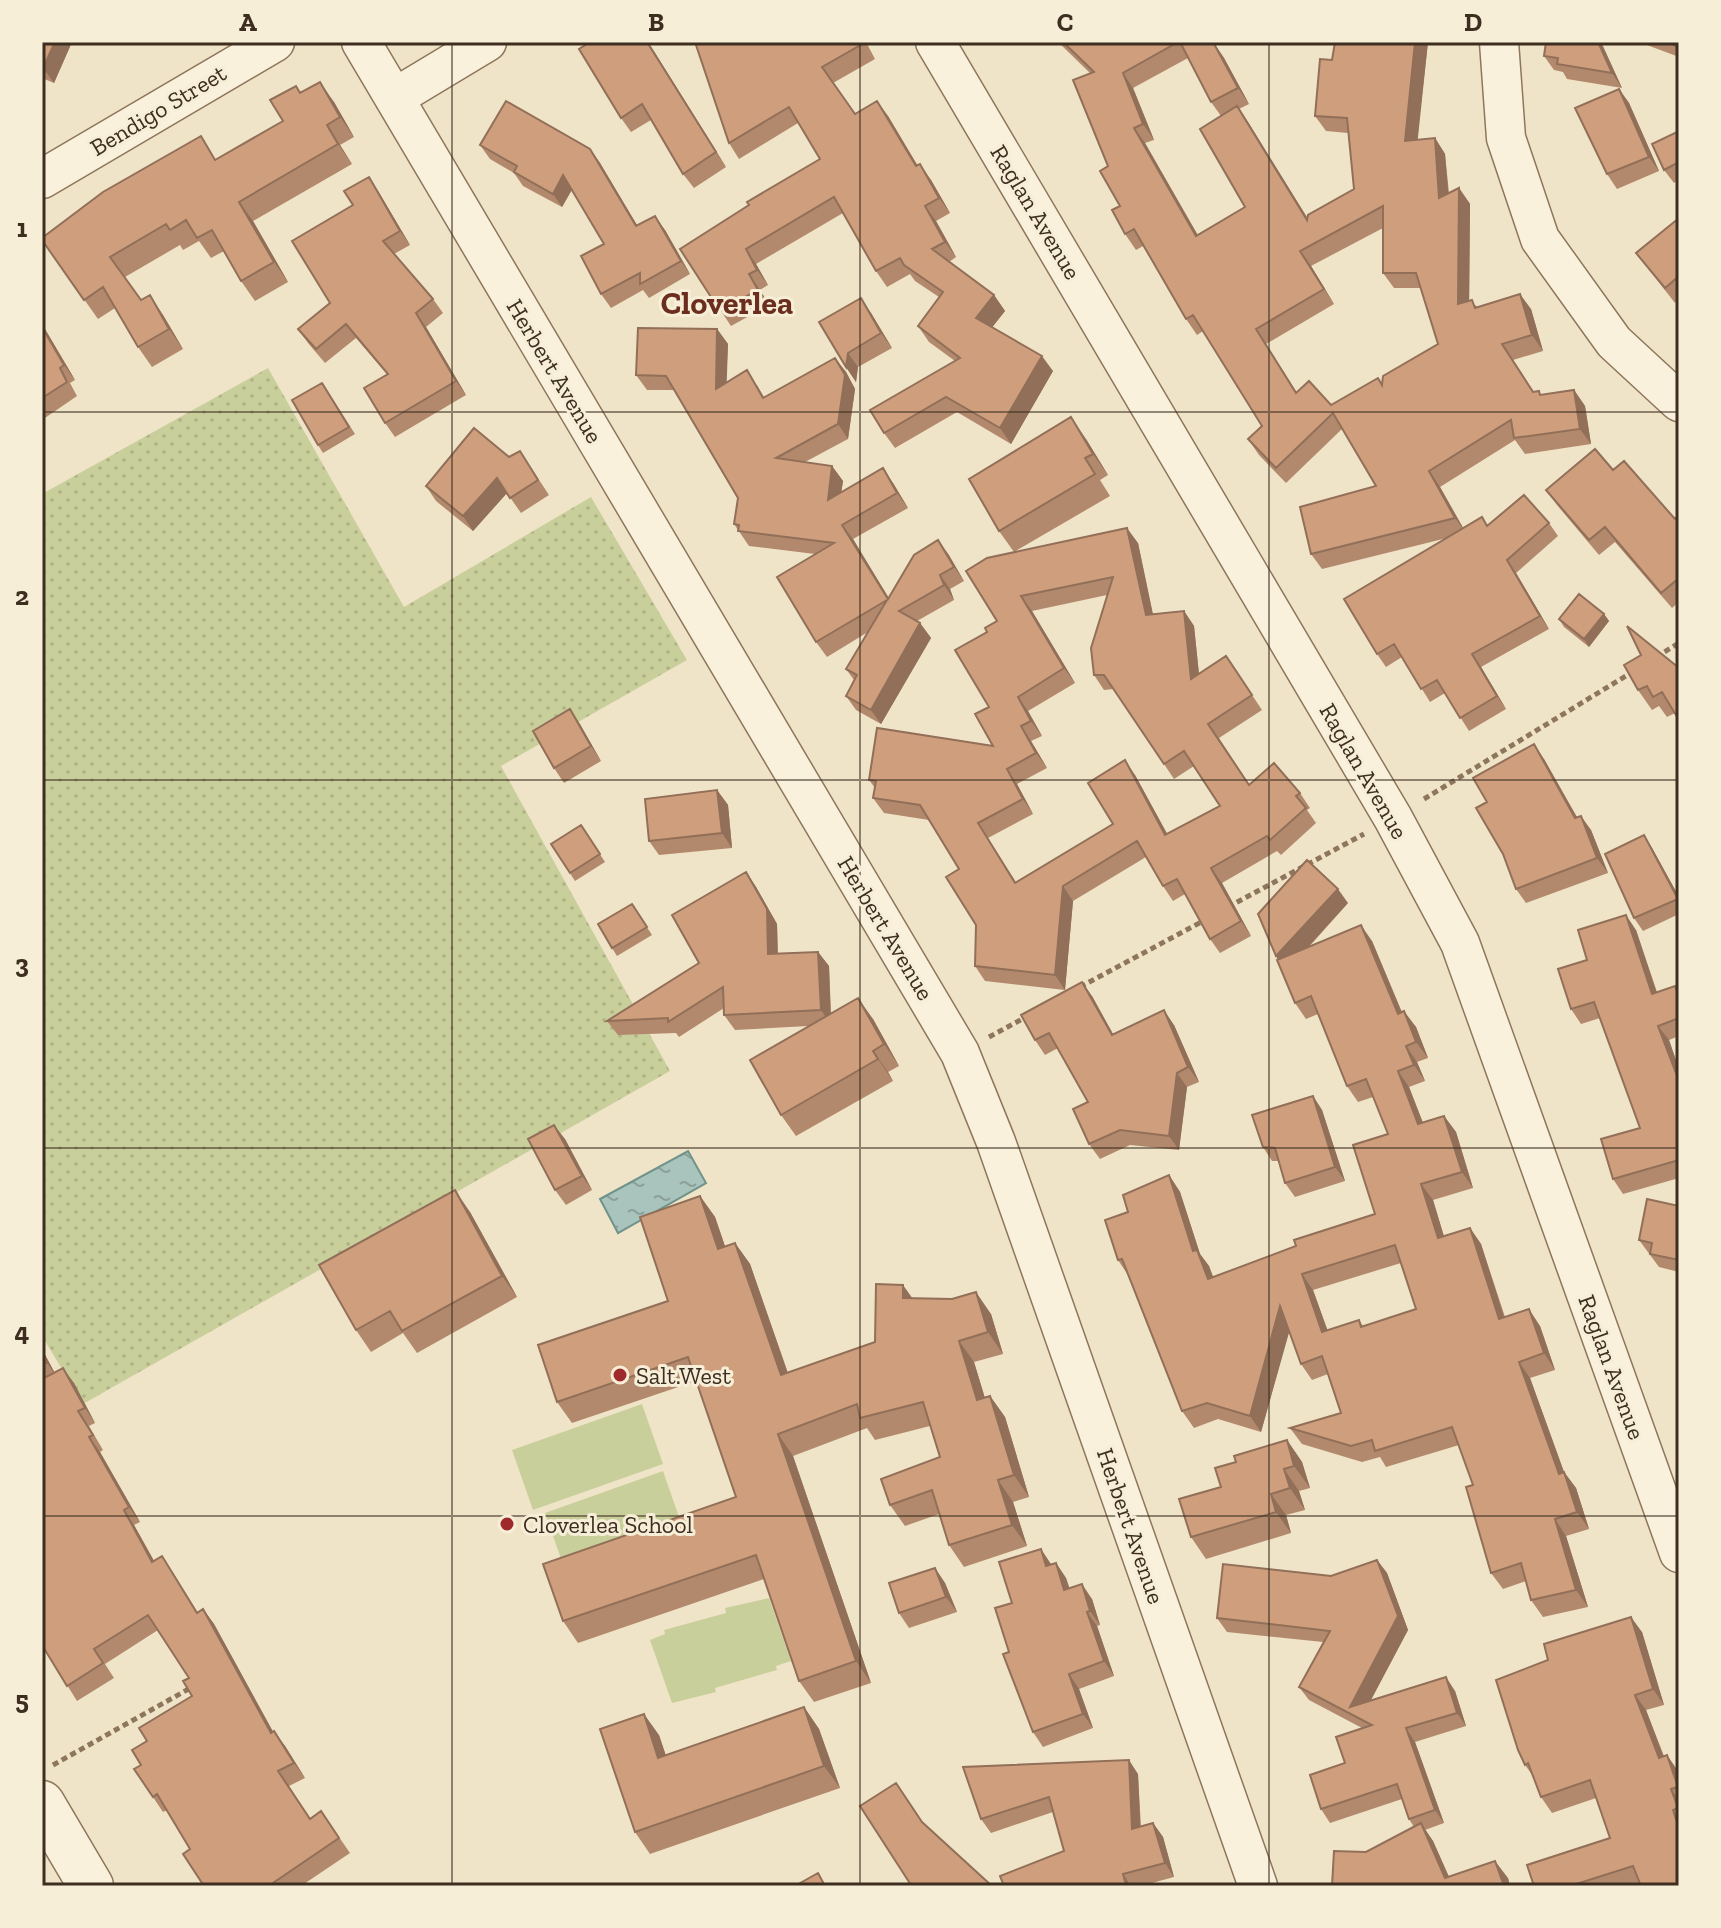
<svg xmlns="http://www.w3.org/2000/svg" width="1721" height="1928" viewBox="0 0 1721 1928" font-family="'Zilla Slab',serif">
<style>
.grass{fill:url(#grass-dots)}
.pitch{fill:#c9cf9b}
.water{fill:url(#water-ripples);stroke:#6f938a;stroke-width:2}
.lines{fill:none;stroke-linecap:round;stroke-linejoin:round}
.minor-casing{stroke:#8d765c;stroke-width:41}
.tertiary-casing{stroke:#8d765c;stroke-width:47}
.path{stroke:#8d765c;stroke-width:5;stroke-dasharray:6 4;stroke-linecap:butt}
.minor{stroke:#faf1dc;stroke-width:38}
.tertiary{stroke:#faf1dc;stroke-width:44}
.wall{fill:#b2896c;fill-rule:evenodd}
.shaded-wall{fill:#916f58}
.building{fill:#cf9f7d;stroke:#916f58;stroke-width:2;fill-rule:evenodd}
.grid{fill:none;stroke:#3d2e20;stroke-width:2;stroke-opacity:0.55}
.poi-dot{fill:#9e2a2b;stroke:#f7eed8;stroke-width:3}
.labels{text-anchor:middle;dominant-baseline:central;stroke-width:6;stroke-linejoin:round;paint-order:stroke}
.street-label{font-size:24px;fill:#3d2e20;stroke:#f7eed8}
.poi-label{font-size:24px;fill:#3d2e20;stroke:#f7eed8;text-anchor:start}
.district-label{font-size:32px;font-weight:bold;fill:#6b2e1e;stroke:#f7eed8}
.neatline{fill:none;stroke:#3d2e20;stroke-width:3}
.grid-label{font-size:26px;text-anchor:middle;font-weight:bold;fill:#3d2e20}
</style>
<defs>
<pattern id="grass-dots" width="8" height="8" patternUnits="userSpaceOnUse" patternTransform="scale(2)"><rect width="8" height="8" fill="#c9cf9b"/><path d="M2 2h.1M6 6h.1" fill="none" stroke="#aeb285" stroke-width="1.8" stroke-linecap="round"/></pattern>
<pattern id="water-ripples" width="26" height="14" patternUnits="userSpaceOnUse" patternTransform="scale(2)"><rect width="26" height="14" fill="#a9c4bc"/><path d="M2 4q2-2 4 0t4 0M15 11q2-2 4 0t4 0" fill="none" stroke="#8ba098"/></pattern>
</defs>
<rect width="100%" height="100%" fill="#f0e4c8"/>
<path class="grass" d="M 268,368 L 404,607 L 591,497 L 687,660 L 501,766 L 670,1071 L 83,1404 L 42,1336 L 42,494 Z"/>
<path class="pitch" d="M 642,1404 L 663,1464 L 533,1510 L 512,1450 Z
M 663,1471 L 685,1534 L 567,1576 L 545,1513 Z
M 769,1598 L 791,1661 L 776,1666 L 777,1670 L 715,1688 L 716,1692 L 672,1703 L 650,1640 L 665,1634 L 664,1630 L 726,1613 L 725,1608 Z"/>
<path class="water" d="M 688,1151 L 706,1183 L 618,1233 L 600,1199 Z"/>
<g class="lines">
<defs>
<path id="minor" d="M 361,42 L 960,1053 L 996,1142 L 1258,1886
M 935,42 L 1393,818 L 1460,943 L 1679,1553
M 1499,42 L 1506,138 L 1540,239 L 1614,342 L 1679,402
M 394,98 L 487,42
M 42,179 L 275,42"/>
<path id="tertiary" d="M 42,1803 L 91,1886"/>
</defs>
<use href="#minor" class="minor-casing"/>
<use href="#tertiary" class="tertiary-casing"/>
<path class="path" d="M 1656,657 L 1679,643
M 1424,799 L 1634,671
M 1228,907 L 1364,834
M 1080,987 L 1205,920
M 989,1037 L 1026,1017
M 53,1765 L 194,1686"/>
<use href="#minor" class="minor"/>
<use href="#tertiary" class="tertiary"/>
</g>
<path class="wall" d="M 42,42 L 72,42 L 54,83 L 42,78 Z
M 590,42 L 648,42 L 726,167 L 694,188 L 683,174 L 651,120 L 631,132 L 621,118 Z
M 695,42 L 866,42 L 875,59 L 833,83 L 855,114 L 888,116 L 918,166 L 931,180 L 950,213 L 936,221 L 956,257 L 949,262 L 994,295 L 1005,311 L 992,327 L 1053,371 L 1011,444 L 957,412 L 895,448 L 884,433 L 955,361 L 929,342 L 918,326 L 939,297 L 915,281 L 910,274 L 887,287 L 876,271 L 843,213 L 756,264 L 768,285 L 760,290 L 769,305 L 731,326 L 680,249 L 820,159 L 798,123 L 739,159 L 729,143 Z
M 1058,42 L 1213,42 L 1224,58 L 1249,104 L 1239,109 L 1307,218 L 1354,189 L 1348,133 L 1326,131 L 1315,116 L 1332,60 L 1428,42 L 1417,140 L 1435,138 L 1445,154 L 1449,193 L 1459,188 L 1470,204 L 1469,301 L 1478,307 L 1531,309 L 1543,351 L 1513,360 L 1534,392 L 1542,395 L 1574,390 L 1585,406 L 1591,444 L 1525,454 L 1515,440 L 1440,487 L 1463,528 L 1482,517 L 1488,526 L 1549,523 L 1558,536 L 1516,573 L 1549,629 L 1481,667 L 1506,709 L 1469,731 L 1445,693 L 1430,702 L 1402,657 L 1386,667 L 1377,654 L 1447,538 L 1322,569 L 1311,554 L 1376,486 L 1342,429 L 1286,483 L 1259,455 L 1248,439 L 1262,426 L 1203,331 L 1197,335 L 1186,319 L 1143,246 L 1136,250 L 1125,234 L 1120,206 L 1108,166 L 1090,73 ZM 1188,58 L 1211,102 L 1221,116 L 1245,207 L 1197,235 L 1145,143 L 1154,140 L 1133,88 ZM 1383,228 L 1383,273 L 1394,288 L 1421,288 L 1438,344 L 1382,384 L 1331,405 L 1297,393 L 1266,344 L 1334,304 L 1311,266 Z
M 1546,42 L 1601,42 L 1622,88 L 1567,79 L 1563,72 L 1554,70 L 1544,56 Z
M 1639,42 L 1679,42 L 1679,57 Z
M 296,86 L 301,93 L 334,102 L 354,137 L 340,145 L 352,164 L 253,221 L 288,282 L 255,301 L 241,281 L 224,251 L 211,258 L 199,241 L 183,250 L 180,245 L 125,277 L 141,300 L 163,315 L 183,349 L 152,367 L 138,347 L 115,308 L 98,319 L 42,240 L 217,159 L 283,121 Z
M 1619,89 L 1629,103 L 1659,171 L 1617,189 L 1607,174 Z
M 1679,131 L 1679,180 L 1674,183 L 1664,170 Z
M 480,145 L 590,149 L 600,163 L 637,226 L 665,230 L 690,274 L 649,298 L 643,290 L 611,308 L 601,294 L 604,244 L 572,190 L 562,207 L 523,186 L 514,173 L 490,159 Z
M 378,191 L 410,245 L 394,254 L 433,299 L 443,313 L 426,327 L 466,395 L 395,437 L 385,423 L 387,374 L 356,338 L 325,363 L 308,343 L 298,329 L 330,303 Z
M 1679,218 L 1679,299 L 1675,303 L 1636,253 Z
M 871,313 L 892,348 L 858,367 L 856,382 L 846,367 L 819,322 Z
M 42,324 L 75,380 L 70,383 L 77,396 L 42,420 Z
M 717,329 L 728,344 L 726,382 L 757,385 L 764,397 L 835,358 L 846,372 L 855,389 L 848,439 L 805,462 L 832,466 L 843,481 L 841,493 L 893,483 L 908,508 L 853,539 L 888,598 L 938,540 L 964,581 L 950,589 L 954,600 L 917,621 L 920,623 L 931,638 L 881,724 L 856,710 L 846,696 L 854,680 L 846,669 L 868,632 L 827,657 L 816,642 L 815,554 L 749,546 L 734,524 L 738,498 L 674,390 L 647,390 L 636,375 Z
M 327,390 L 355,434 L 323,453 L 318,445 Z
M 1086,439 L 1108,475 L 1100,480 L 1110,496 L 1014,552 L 1138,543 L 1153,614 L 1184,611 L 1194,626 L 1199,674 L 1226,656 L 1262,710 L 1219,738 L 1249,784 L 1300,793 L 1310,808 L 1307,810 L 1316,823 L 1281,855 L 1277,851 L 1222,883 L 1251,936 L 1220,953 L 1210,939 L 1185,894 L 1173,901 L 1163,886 L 1146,857 L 1073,901 L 1065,990 L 985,981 L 975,966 L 976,925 L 959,869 L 929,820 L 884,813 L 873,798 L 875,788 L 869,780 L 993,746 L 989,707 L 987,632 L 997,621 L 1014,552 L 999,531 ZM 1107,595 L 1094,675 L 1104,690 L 1114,689 L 1174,779 L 1194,766 L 1220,806 L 1167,834 L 1135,775 L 1113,824 L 1016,882 L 988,838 L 1033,814 L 1017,784 L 1047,768 L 1031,741 L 1042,736 L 1028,711 L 1075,683 L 1032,611 Z
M 520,451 L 549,495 L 521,513 L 507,493 L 473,531 L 436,501 L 426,486 L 509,457 Z
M 1613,470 L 1675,519 L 1679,515 L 1679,602 L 1672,608 L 1615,542 L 1599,555 L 1557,505 L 1546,490 Z
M 1604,614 L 1609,621 L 1589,647 L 1564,627 L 1559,619 Z
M 1679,668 L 1679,720 L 1675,713 L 1667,717 L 1659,706 L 1652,710 L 1638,690 Z
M 570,709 L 601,761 L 564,783 L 554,768 Z
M 1544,759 L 1577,817 L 1591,830 L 1608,873 L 1526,903 L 1516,889 L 1487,802 Z
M 717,790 L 728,805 L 732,848 L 659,855 L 649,841 Z
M 581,825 L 605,862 L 575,881 L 551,844 Z
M 1652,848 L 1679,897 L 1679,914 L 1643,931 L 1634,918 Z
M 746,872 L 756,887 L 777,924 L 778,954 L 818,952 L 829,966 L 831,1013 L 873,1019 L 899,1066 L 888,1072 L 893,1081 L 796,1136 L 781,1115 L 808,1026 L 735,1030 L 724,1015 L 724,1008 L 679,1037 L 676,1033 L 618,1035 L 607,1021 L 699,963 Z
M 1348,903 L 1308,948 L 1372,941 L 1402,1012 L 1416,1027 L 1428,1058 L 1417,1062 L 1425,1081 L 1409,1087 L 1423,1123 L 1444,1116 L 1456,1132 L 1473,1188 L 1433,1200 L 1444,1236 L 1470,1228 L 1481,1244 L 1505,1317 L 1540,1326 L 1555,1370 L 1530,1378 L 1564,1472 L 1576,1488 L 1589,1529 L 1566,1536 L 1588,1607 L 1543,1617 L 1531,1600 L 1526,1581 L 1503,1589 L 1491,1573 L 1473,1485 L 1459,1445 L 1386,1467 L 1380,1457 L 1362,1462 L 1302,1444 L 1290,1428 L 1341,1413 L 1328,1374 L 1312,1380 L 1301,1364 L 1289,1331 L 1261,1432 L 1218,1419 L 1194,1428 L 1182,1411 L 1128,1275 L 1118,1260 L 1128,1212 L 1169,1175 L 1180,1192 L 1200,1254 L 1209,1266 L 1213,1277 L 1296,1246 L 1375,1214 L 1388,1134 L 1373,1097 L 1358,1102 L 1347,1086 L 1318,1014 L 1306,1019 L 1295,1003 L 1276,956 ZM 1401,1263 L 1416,1309 L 1363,1326 L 1359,1320 L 1327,1330 L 1313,1290 Z
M 632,904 L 652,935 L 617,956 L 612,948 Z
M 1636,930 L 1657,992 L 1679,991 L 1679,1036 L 1669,1040 L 1679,1069 L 1679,1178 L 1623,1194 L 1613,1179 L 1640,1128 L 1600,1018 L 1581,1024 L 1571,1009 L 1587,960 Z
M 1092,996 L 1113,1035 L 1174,1025 L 1199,1082 L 1187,1087 L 1179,1150 L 1130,1145 L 1100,1159 L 1089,1144 L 1088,1102 L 1058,1048 L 1045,1055 L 1035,1040 Z
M 1313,1096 L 1322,1110 L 1345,1181 L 1295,1197 L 1285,1183 L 1279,1161 L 1272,1161 L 1263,1147 Z
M 565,1139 L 592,1190 L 566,1205 L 555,1190 Z
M 700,1196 L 715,1217 L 725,1246 L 735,1243 L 750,1264 L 788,1373 L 875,1342 L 912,1298 L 991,1314 L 1003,1354 L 974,1362 L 985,1398 L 990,1396 L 1005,1417 L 1029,1497 L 1013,1502 L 1027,1546 L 964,1567 L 949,1545 L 939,1514 L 905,1526 L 890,1505 L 940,1457 L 930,1426 L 875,1440 L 867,1428 L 793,1456 L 871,1683 L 814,1702 L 799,1681 L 764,1579 L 578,1643 L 563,1621 L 736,1497 L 696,1381 L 572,1423 L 557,1402 L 668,1301 Z
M 1679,1206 L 1679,1272 L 1659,1267 L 1639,1240 Z
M 470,1212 L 517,1297 L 417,1353 L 403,1333 L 371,1352 L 356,1330 Z
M 42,1349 L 54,1372 L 74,1383 L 95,1423 L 89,1426 L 103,1450 L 100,1452 L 140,1522 L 134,1525 L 154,1561 L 172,1571 L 198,1613 L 203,1609 L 214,1624 L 273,1732 L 285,1746 L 305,1778 L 289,1786 L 310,1819 L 321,1811 L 350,1853 L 301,1886 L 204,1886 L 190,1849 L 167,1810 L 163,1812 L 134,1769 L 141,1765 L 147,1741 L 192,1696 L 189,1678 L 158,1630 L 105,1664 L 114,1678 L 77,1701 L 42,1645 Z
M 1287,1440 L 1302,1462 L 1310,1488 L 1299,1491 L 1305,1510 L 1286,1515 L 1291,1533 L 1206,1559 L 1191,1537 L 1236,1462 Z
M 1377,1560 L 1387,1573 L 1408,1630 L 1370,1701 L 1455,1691 L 1466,1726 L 1415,1742 L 1444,1823 L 1425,1830 L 1433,1841 L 1449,1877 L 1508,1878 L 1510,1886 L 1332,1886 L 1366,1852 L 1414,1827 L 1409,1819 L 1402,1799 L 1330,1823 L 1321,1809 L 1362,1728 L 1309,1700 L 1299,1687 L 1323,1642 L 1227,1632 L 1217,1618 Z
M 1056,1563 L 1066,1578 L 1069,1588 L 1092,1599 L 1100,1625 L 1097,1626 L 1114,1676 L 1079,1689 L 1093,1728 L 1043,1747 L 1033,1732 L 1009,1652 L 1012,1603 L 1051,1564 Z
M 935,1568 L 945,1583 L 957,1612 L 909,1628 L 899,1613 Z
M 1642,1632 L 1664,1705 L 1646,1710 L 1664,1756 L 1678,1771 L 1679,1775 L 1679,1886 L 1639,1883 L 1630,1886 L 1534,1886 L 1610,1838 L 1596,1798 L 1552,1813 L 1541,1797 L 1533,1776 L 1525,1765 Z
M 804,1707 L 819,1729 L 840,1788 L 650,1854 L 635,1832 L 659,1735 L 666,1756 Z
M 963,1767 L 1138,1774 L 1141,1827 L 1153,1823 L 1163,1837 L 1174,1877 L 1141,1886 L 1004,1886 L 1064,1851 L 1053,1812 L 991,1833 L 981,1819 Z"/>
<path class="shaded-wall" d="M 55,42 L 72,42 L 54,83 L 43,68 Z
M 647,42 L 650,45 L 726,167 L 716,152 Z
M 1213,42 L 1224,58 L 1249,104 L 1238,88 Z
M 1415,42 L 1428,42 L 1416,156 L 1405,141 Z
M 1598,42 L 1601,42 L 1622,88 L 1612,73 Z
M 1123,73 L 1133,88 L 1154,140 L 1143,124 Z
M 320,82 L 334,102 L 354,137 L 340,117 Z
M 1619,89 L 1629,103 L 1659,171 L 1649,157 Z
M 877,101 L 888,116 L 927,182 L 916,166 Z
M 1237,106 L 1248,122 L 1318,235 L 1307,220 Z
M 327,125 L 340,145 L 352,164 L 338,144 Z
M 1134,128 L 1145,143 L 1207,251 L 1196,236 Z
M 1435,138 L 1445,154 L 1450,214 L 1439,198 Z
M 590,149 L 600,163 L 646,240 L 636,226 Z
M 920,164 L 931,180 L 950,213 L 939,198 Z
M 563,175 L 572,189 L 562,207 L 553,194 Z
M 369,177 L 378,191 L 410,245 L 400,231 Z
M 1459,188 L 1470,204 L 1469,319 L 1458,304 Z
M 239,202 L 253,221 L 288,282 L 274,262 Z
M 925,206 L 936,221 L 956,257 L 945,242 Z
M 655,216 L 665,230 L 690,274 L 681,261 Z
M 746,249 L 756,264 L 768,285 L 757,270 Z
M 1300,251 L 1311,266 L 1334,304 L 1324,289 Z
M 749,274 L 760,290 L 769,305 L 758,290 Z
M 1520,294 L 1531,309 L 1543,351 L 1532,335 Z
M 150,295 L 163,315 L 183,349 L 169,329 Z
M 994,295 L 1005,311 L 987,334 L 976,318 Z
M 861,298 L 871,313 L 892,348 L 881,333 Z
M 416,313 L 426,327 L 466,395 L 456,381 Z
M 42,324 L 75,380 L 64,365 L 42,327 Z
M 717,329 L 728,344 L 726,403 L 716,389 Z
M 1256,329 L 1266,344 L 1307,409 L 1296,393 Z
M 848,353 L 858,367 L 856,382 L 846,367 Z
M 1042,356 L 1053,371 L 1011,444 L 1000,428 Z
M 835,358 L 846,372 L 855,389 L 848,439 L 838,424 Z
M 1574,390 L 1585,406 L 1591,444 L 1580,429 Z
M 1071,417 L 1086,439 L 1108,475 L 1093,454 Z
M 832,466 L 843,481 L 838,515 L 828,500 Z
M 883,468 L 893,483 L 908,508 L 897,493 Z
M 1429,471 L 1440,487 L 1466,533 L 1455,518 Z
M 497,478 L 507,493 L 473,531 L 463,516 Z
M 842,525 L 853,539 L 898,613 L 888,599 Z
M 1127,528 L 1138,543 L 1156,630 L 1146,615 Z
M 938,540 L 949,555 L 964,581 L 954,567 Z
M 1507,560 L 1516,573 L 1549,629 L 1540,616 Z
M 940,575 L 950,589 L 954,600 L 944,585 Z
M 1021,596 L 1032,611 L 1075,683 L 1064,668 Z
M 1184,611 L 1194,626 L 1201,694 L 1191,679 Z
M 1604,614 L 1609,621 L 1589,647 L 1584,639 Z
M 920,623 L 931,638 L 881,724 L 871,710 Z
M 1472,654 L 1481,667 L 1506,709 L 1497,696 Z
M 1018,697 L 1028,711 L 1042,736 L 1031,721 Z
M 570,709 L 580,724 L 601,761 L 591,746 Z
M 1021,726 L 1031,741 L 1047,768 L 1036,753 Z
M 1534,744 L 1544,759 L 1585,832 L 1575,818 Z
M 1125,760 L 1135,775 L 1176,850 L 1165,835 Z
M 1007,769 L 1017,784 L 1033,814 L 1023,799 Z
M 717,790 L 728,805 L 732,848 L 722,833 Z
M 1581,816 L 1591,830 L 1608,873 L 1597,858 Z
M 1644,835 L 1652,848 L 1679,897 L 1679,900 Z
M 1211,868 L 1222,883 L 1251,936 L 1241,921 Z
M 746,872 L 756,887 L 777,924 L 778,969 L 768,954 Z
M 1063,886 L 1073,901 L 1065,990 L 1055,975 Z
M 1338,889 L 1348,903 L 1286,971 L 1276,956 Z
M 1626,915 L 1636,930 L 1662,1009 L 1652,994 Z
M 1361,925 L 1372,941 L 1409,1030 L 1398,1014 Z
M 818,952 L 829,966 L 831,1025 L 821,1010 Z
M 1082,982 L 1092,996 L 1122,1050 L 1112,1035 Z
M 858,998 L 873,1019 L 899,1066 L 884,1044 Z
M 1164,1010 L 1174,1025 L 1199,1082 L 1188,1067 Z
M 1404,1011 L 1416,1027 L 1428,1058 L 1416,1042 Z
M 1658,1026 L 1669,1040 L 1679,1069 L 1679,1082 Z
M 1406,1046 L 1417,1062 L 1425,1081 L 1414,1065 Z
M 873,1051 L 888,1072 L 893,1081 L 878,1059 Z
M 1398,1071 L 1409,1087 L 1430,1141 L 1418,1124 Z
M 1177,1073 L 1187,1087 L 1179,1150 L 1169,1136 Z
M 1313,1096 L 1322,1110 L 1345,1181 L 1335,1167 Z
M 1444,1116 L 1456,1132 L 1473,1188 L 1462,1172 Z
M 554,1125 L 565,1139 L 592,1190 L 582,1176 Z
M 1169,1175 L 1180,1192 L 1200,1254 L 1209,1266 L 1220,1295 L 1208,1279 L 1193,1251 Z
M 1421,1184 L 1433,1200 L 1449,1254 L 1438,1238 Z
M 455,1190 L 470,1212 L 517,1297 L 502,1276 Z
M 700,1196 L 715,1217 L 733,1270 L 718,1249 Z
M 1470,1228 L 1481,1244 L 1510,1336 L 1499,1319 Z
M 735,1243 L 750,1264 L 796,1397 L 781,1375 Z
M 1302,1274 L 1313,1290 L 1334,1348 L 1322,1332 Z
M 903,1285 L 918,1306 L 903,1298 Z
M 976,1292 L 991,1314 L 1003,1354 L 988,1332 Z
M 1280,1306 L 1292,1322 L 1261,1432 L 1250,1416 Z
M 1529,1309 L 1540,1326 L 1555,1370 L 1544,1353 Z
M 959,1341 L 974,1362 L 992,1422 L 977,1400 Z
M 42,1349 L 57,1377 L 47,1363 L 42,1353 Z
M 1519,1362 L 1530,1378 L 1569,1486 L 1564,1472 L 1576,1488 L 1589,1529 L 1577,1512 L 1559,1474 Z
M 63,1368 L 74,1383 L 95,1423 L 85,1408 Z
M 990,1396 L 1005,1417 L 1029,1497 L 1014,1475 Z
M 778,1434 L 793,1456 L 871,1683 L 856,1661 Z
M 89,1437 L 100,1452 L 140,1522 L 129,1507 Z
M 1287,1440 L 1302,1462 L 1310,1488 L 1294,1466 Z
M 1284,1469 L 1299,1491 L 1305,1510 L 1290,1488 Z
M 998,1480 L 1013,1502 L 1027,1546 L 1012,1525 Z
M 1271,1494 L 1286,1515 L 1291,1533 L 1276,1512 Z
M 124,1510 L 134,1525 L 163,1577 L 152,1562 Z
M 1555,1519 L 1566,1536 L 1588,1607 L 1576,1590 Z
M 1041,1549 L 1051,1564 L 1056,1581 L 1046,1566 Z
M 1377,1560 L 1387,1573 L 1408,1630 L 1361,1719 L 1350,1707 Z
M 1056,1563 L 1066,1578 L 1075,1604 L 1064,1590 Z
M 935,1568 L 945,1583 L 957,1612 L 946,1597 Z
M 1082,1584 L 1092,1599 L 1100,1625 L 1090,1611 Z
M 203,1609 L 214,1624 L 282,1748 L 271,1733 Z
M 1087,1612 L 1097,1626 L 1114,1676 L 1104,1661 Z
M 1631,1617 L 1642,1632 L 1664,1705 L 1653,1689 Z
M 1069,1674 L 1079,1689 L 1093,1728 L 1083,1714 Z
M 1446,1677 L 1455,1691 L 1466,1726 L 1457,1713 Z
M 1635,1695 L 1646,1710 L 1670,1774 L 1659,1758 Z
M 804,1707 L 819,1729 L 840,1788 L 824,1766 Z
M 644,1714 L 659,1735 L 674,1780 L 658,1758 Z
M 1406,1728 L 1415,1742 L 1444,1823 L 1435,1810 Z
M 274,1731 L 285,1746 L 305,1778 L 294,1763 Z
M 1667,1755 L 1678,1771 L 1679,1775 L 1679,1788 Z
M 1129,1760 L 1138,1774 L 1141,1843 L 1132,1829 Z
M 1671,1789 L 1679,1800 L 1679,1809 L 1678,1808 Z
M 1153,1823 L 1163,1837 L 1174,1877 L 1165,1863 Z
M 1421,1823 L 1433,1841 L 1453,1886 L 1445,1878 Z
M 1495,1861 L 1508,1878 L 1510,1886 L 1504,1886 Z
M 1123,1874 L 1131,1886 L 1127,1886 Z"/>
<path class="building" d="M 42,42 L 55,42 L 43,68 L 42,67 Z
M 590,42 L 647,42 L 716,152 L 683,174 L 642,104 L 621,118 L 579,49 Z
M 695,42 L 863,42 L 864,43 L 822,67 L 855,114 L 877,101 L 916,166 L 920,164 L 939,198 L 925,206 L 945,242 L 932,249 L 994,295 L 976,318 L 1042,356 L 1000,428 L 946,397 L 884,433 L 870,410 L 960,358 L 918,326 L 943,292 L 904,265 L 900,258 L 876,271 L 834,197 L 746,249 L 757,270 L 749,274 L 758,290 L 720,311 L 680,249 L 749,205 L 747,202 L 820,159 L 789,107 L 729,143 Z
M 1063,42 L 1178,42 L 1123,73 L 1143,124 L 1134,128 L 1196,236 L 1245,207 L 1200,129 L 1237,106 L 1307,220 L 1308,215 L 1354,189 L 1347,118 L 1315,116 L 1320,59 L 1332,60 L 1335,42 L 1415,42 L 1405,141 L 1435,138 L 1439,198 L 1459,188 L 1458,304 L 1472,300 L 1475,308 L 1520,294 L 1532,335 L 1502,344 L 1533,392 L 1539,391 L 1540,395 L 1574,390 L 1580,429 L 1514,438 L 1511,420 L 1429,471 L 1455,518 L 1311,554 L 1300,507 L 1376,486 L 1333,413 L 1276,468 L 1248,439 L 1262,426 L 1193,315 L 1186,319 L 1134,229 L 1125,234 L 1112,210 L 1120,206 L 1100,171 L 1108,166 L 1073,80 L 1094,72 ZM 1383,206 L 1383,273 L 1416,273 L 1438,344 L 1383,376 L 1382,385 L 1378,378 L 1331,405 L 1309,381 L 1296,393 L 1256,329 L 1324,289 L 1300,251 Z
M 1180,42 L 1213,42 L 1238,88 L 1211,102 Z
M 1546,42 L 1598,42 L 1612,73 L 1557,64 L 1558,58 L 1544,56 Z
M 1665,42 L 1679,42 L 1679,47 Z
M 320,82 L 340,117 L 327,125 L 338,144 L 239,202 L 274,262 L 241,281 L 212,230 L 197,238 L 186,220 L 170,230 L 166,224 L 110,257 L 141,300 L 150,295 L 169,329 L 138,347 L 103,287 L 84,300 L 42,240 L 42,238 L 103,192 L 201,136 L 215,160 L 283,121 L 270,100 L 296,86 L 300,93 Z
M 1619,89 L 1649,157 L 1607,174 L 1575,108 Z
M 506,101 L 590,149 L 636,226 L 655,216 L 681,261 L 640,284 L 640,273 L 601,294 L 581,256 L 604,244 L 563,175 L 553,194 L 514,172 L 517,166 L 480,145 Z
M 1679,131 L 1679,162 L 1664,170 L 1652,144 Z
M 369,177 L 400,231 L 383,241 L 433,299 L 416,313 L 456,381 L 385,423 L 364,388 L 388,374 L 346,324 L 316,349 L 298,329 L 330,303 L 292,241 L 353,205 L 344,191 Z
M 1679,218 L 1679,276 L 1665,288 L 1636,253 Z
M 861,298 L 881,333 L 848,353 L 846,367 L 819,322 Z
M 42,327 L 64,365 L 60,368 L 67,382 L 42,398 Z
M 638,328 L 717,329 L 716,389 L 747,370 L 763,398 L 835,358 L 845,375 L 838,424 L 776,458 L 832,466 L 828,500 L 883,468 L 897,493 L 842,525 L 888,599 L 914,555 L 938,540 L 954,567 L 940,575 L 944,585 L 899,611 L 920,623 L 871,710 L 846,696 L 857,675 L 846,669 L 887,600 L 816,642 L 777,577 L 834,543 L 738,531 L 739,525 L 734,524 L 738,498 L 666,376 L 636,375 Z
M 322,383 L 349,427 L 318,445 L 292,400 Z
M 1071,417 L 1093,454 L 1085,458 L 1095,474 L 999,531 L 969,479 Z
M 474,428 L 509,457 L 520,451 L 538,480 L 510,498 L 497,478 L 463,516 L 426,486 Z
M 1595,449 L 1613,470 L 1624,461 L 1675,519 L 1679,515 L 1679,578 L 1661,593 L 1605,527 L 1589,540 L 1546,490 Z
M 1524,495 L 1549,523 L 1507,560 L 1540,616 L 1472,654 L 1497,696 L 1460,718 L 1437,680 L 1421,689 L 1394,644 L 1377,654 L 1344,599 L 1482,517 L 1487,526 Z
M 1127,528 L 1146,615 L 1184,611 L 1191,679 L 1226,656 L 1252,695 L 1208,724 L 1249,785 L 1274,763 L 1300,793 L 1296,796 L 1306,808 L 1270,840 L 1267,836 L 1211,868 L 1241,921 L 1210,939 L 1177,879 L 1163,886 L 1137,841 L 1063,886 L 1055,975 L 975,966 L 976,925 L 946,877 L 959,869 L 920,805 L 873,798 L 876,781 L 869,780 L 877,728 L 993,746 L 975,714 L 989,707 L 955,650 L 987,632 L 985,628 L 997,621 L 966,571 L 987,558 ZM 1113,577 L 1091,648 L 1094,675 L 1104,675 L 1164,764 L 1184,751 L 1220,806 L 1165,835 L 1125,760 L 1088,783 L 1113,824 L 1015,883 L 978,823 L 1023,799 L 1007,769 L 1036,753 L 1021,726 L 1031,721 L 1018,697 L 1064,668 L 1021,596 Z
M 1579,594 L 1604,614 L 1584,639 L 1559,619 Z
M 1627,626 L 1679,668 L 1679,720 L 1662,692 L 1653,697 L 1647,686 L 1638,690 L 1624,665 L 1641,655 Z
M 570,709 L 591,746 L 554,768 L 533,731 Z
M 1534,744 L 1575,818 L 1581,816 L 1597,858 L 1516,889 L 1503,854 L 1476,808 L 1487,802 L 1473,778 Z
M 717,790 L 722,833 L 649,841 L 645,799 Z
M 581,825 L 600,854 L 570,873 L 551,844 Z
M 1644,835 L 1678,899 L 1634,918 L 1605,854 Z
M 1307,860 L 1338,889 L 1276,956 L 1258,914 Z
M 746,872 L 767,909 L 768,954 L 818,952 L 821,1010 L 724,1015 L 723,987 L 668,1022 L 668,1018 L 607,1021 L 699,963 L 672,915 Z
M 632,904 L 647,927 L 612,948 L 598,924 Z
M 1626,915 L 1652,994 L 1675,986 L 1679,997 L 1679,1018 L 1658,1026 L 1679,1081 L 1679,1160 L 1613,1179 L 1601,1139 L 1640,1128 L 1594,1002 L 1571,1009 L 1558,969 L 1587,960 L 1578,930 Z
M 1361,925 L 1398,1014 L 1404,1011 L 1416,1042 L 1406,1046 L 1414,1065 L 1398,1071 L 1418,1124 L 1444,1116 L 1462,1172 L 1421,1184 L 1438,1238 L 1470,1228 L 1499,1319 L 1529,1309 L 1544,1353 L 1519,1362 L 1559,1474 L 1564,1472 L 1577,1512 L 1555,1519 L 1576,1590 L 1531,1600 L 1521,1563 L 1491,1573 L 1466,1487 L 1473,1485 L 1452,1427 L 1375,1451 L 1372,1440 L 1351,1446 L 1290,1428 L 1341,1413 L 1322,1356 L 1301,1364 L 1280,1306 L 1250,1416 L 1207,1403 L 1182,1411 L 1122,1259 L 1118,1260 L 1105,1220 L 1128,1212 L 1123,1195 L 1169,1175 L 1193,1251 L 1197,1250 L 1208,1279 L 1296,1246 L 1294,1240 L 1375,1214 L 1353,1145 L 1388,1134 L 1366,1079 L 1347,1086 L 1311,996 L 1295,1003 L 1277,960 ZM 1395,1245 L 1416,1309 L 1361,1327 L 1359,1320 L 1322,1332 L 1302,1274 Z
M 1082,982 L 1112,1035 L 1164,1010 L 1188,1067 L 1177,1073 L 1169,1136 L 1120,1130 L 1089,1144 L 1073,1109 L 1088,1102 L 1049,1033 L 1035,1040 L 1021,1015 Z
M 858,998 L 884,1044 L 873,1051 L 878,1059 L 781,1115 L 750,1060 Z
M 1313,1096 L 1335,1167 L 1285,1183 L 1275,1148 L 1263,1147 L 1252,1115 Z
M 554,1125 L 582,1176 L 555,1190 L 528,1139 Z
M 455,1190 L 502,1276 L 402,1331 L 390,1311 L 356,1330 L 319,1265 Z
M 700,1196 L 718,1249 L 735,1243 L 781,1375 L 875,1342 L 876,1284 L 903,1285 L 903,1298 L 952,1299 L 976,1292 L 988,1332 L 959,1341 L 977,1400 L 990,1396 L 1014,1475 L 998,1480 L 1012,1525 L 949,1545 L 932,1490 L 890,1505 L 881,1479 L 940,1457 L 923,1402 L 860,1418 L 857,1404 L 778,1434 L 856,1661 L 799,1681 L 756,1555 L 563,1621 L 543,1564 L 736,1497 L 688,1357 L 557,1402 L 538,1345 L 668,1301 L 640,1217 Z
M 1647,1199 L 1679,1206 L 1679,1260 L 1650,1254 L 1652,1243 L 1639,1240 Z
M 42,1353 L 47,1363 L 42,1364 Z
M 63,1368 L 85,1408 L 78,1411 L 93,1435 L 89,1437 L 129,1507 L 124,1510 L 152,1562 L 162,1556 L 197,1613 L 203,1609 L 271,1733 L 274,1731 L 294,1763 L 278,1771 L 310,1819 L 321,1811 L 339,1838 L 273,1883 L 275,1886 L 204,1886 L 183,1854 L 190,1849 L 157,1794 L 153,1797 L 134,1769 L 141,1765 L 132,1750 L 147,1741 L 139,1728 L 192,1696 L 183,1681 L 189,1678 L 148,1615 L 94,1649 L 103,1663 L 67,1686 L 42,1645 L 42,1379 Z
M 1287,1440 L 1294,1466 L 1284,1469 L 1290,1488 L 1271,1494 L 1276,1512 L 1191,1537 L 1179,1499 L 1221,1487 L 1215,1468 L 1236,1462 L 1234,1456 Z
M 1041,1549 L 1046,1566 L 1056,1563 L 1064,1590 L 1082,1584 L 1090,1611 L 1087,1612 L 1104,1661 L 1069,1674 L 1083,1714 L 1033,1732 L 1003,1654 L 1009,1652 L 995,1608 L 1012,1603 L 999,1562 Z
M 1377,1560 L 1398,1616 L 1350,1707 L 1446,1677 L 1457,1713 L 1406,1728 L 1435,1810 L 1409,1819 L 1397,1784 L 1321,1809 L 1310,1775 L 1345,1763 L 1336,1737 L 1372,1725 L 1299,1687 L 1330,1631 L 1217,1618 L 1223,1564 L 1331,1576 Z
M 935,1568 L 946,1597 L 899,1613 L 889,1583 Z
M 1631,1617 L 1653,1689 L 1635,1695 L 1659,1758 L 1667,1755 L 1678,1787 L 1671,1789 L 1678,1808 L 1673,1810 L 1679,1828 L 1679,1886 L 1641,1886 L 1633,1866 L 1570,1886 L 1534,1886 L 1527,1865 L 1610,1838 L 1590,1780 L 1541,1797 L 1528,1763 L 1525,1765 L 1518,1750 L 1496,1680 L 1548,1660 L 1544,1644 Z
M 804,1707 L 824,1766 L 635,1832 L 600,1729 L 644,1714 L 658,1758 Z
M 1129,1760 L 1132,1829 L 1153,1823 L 1165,1863 L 1123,1874 L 1126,1885 L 1121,1886 L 1004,1886 L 1000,1876 L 1064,1851 L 1049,1797 L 981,1819 L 963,1767 Z
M 896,1783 L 922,1822 L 992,1886 L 909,1886 L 911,1885 L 860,1806 Z
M 1421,1823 L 1445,1878 L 1495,1861 L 1504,1886 L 1332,1886 L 1334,1851 L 1366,1852 Z
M 818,1873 L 825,1886 L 795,1886 Z"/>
<path class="grid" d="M 452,42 L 452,1886M 860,42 L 860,1886M 1269,42 L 1269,1886M 42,412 L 1679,412M 42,780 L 1679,780M 42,1148 L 1679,1148M 42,1516 L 1679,1516"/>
<g class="poi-dot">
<circle cx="620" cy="1375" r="8"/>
<circle cx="507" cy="1524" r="8"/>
</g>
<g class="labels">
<g class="street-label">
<text transform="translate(158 110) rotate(-31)">Bendigo Street</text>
<text transform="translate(1036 212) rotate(59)">Raglan Avenue</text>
<text transform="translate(555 371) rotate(59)">Herbert Avenue</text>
<text transform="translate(1364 771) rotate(60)">Raglan Avenue</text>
<text transform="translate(886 928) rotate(59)">Herbert Avenue</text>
<text transform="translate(1612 1367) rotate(70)">Raglan Avenue</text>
<text transform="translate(1131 1526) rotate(71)">Herbert Avenue</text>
</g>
<g class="poi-label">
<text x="636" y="1375">Salt.West</text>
<text x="523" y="1524">Cloverlea School</text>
</g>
<g class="district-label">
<text x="727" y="303">Cloverlea</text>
</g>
</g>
<rect width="1721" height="1928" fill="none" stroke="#f7eed8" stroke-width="88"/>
<rect x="44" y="44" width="1633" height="1840" class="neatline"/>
<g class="grid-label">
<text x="248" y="31">A</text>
<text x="656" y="31">B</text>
<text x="1065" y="31">C</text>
<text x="1473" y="31">D</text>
<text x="22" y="237">1</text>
<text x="22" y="605">2</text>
<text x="22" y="973">3</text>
<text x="22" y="1341">4</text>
<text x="22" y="1709">5</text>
</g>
</svg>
